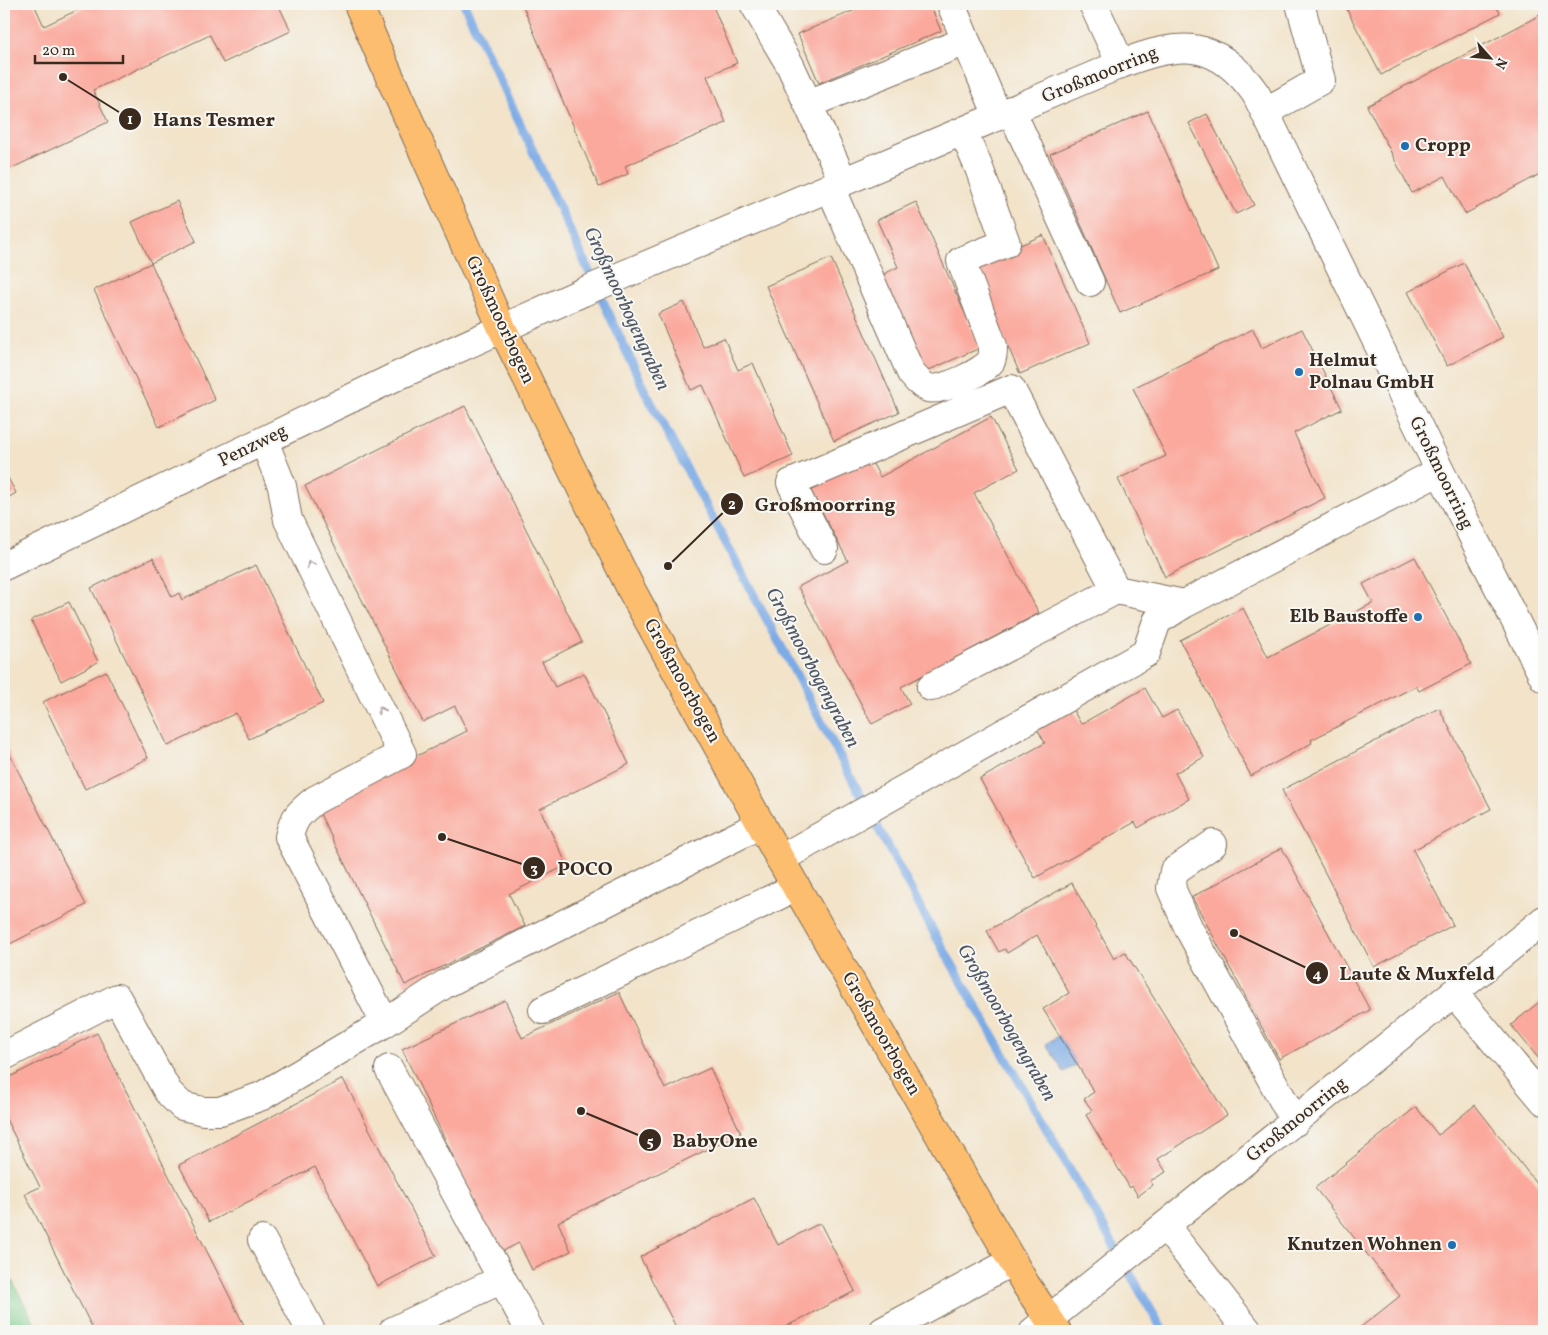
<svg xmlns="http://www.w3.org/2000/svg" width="1548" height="1335" viewBox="0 0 1548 1335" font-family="Vollkorn,serif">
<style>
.green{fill:#7ece8e;stroke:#5c7c56}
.water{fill:#7baae5;stroke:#5b6a82}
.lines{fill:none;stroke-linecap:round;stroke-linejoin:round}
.stream{stroke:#7baae5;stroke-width:9}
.building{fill:#fba99d}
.minor-casing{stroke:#7b6b5a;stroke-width:30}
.major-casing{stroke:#7b6b5a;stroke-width:30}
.minor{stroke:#fff;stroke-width:28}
.major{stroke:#fcbd6e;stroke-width:28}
.oneway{stroke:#a79f9a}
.poi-dot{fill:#1f6fb2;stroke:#f6f6f2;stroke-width:2}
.labels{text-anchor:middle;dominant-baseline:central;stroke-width:4;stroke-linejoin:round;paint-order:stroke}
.street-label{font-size:19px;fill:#3b2a1e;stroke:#f6f6f2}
.poi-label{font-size:19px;font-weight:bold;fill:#3b2a1e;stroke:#f6f6f2;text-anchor:start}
.water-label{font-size:20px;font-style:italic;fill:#515764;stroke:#f6f6f2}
.leader{fill:none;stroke:#3b2a1e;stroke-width:2}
.callout-dot{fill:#3b2a1e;stroke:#f6f6f2;stroke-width:2}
.mark-label{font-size:15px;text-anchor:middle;font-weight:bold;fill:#fff}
.callout-label{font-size:20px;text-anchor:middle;font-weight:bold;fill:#3b2a1e;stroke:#f6f6f2;stroke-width:4;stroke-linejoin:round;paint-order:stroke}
</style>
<rect width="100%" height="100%" fill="#f6f6f2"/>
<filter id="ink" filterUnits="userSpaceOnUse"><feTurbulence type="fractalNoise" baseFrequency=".02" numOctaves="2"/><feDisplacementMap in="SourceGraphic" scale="10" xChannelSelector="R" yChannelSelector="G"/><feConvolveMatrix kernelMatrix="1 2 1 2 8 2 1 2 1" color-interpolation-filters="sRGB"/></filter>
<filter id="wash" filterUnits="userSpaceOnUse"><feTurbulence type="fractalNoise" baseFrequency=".0096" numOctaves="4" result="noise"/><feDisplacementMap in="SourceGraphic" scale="20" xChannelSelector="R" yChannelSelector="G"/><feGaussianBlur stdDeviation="1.12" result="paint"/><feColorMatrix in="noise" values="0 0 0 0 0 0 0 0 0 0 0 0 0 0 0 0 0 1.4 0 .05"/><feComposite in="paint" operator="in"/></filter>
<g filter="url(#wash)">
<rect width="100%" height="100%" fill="#f2e3c9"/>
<path class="green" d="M 4,1266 L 39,1331 L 4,1331 Z"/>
<path class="water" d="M 1059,1035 L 1077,1064 L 1064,1072 L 1046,1044 Z"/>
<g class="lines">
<path class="stream" d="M 464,4 L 646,393 L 934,933 L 1163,1331"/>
</g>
<g id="blocks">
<path class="building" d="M 4,4 L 34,4 L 44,26 L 90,4 L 278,4 L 291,31 L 223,63 L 210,35 L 93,90 L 108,122 L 4,172 Z
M 522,4 L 712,4 L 737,63 L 707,76 L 726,123 L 625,166 L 628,174 L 599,187 Z
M 869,4 L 930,4 L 941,31 L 819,83 L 798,34 Z
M 1344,4 L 1495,4 L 1500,13 L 1381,75 Z
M 1544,13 L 1544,172 L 1465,214 L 1445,176 L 1412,193 L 1367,106 Z
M 1148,111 L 1218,270 L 1120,313 L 1050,154 Z
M 1207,114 L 1254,205 L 1236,214 L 1189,123 Z
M 177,201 L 196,241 L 151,263 L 215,400 L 159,427 L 94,290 L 151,263 L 132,222 Z
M 916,202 L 980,348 L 922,373 L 880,276 L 898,267 L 877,220 Z
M 1043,235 L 1090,343 L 1020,374 L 973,266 Z
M 831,258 L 899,412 L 834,441 L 766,286 Z
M 1464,263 L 1503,337 L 1447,366 L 1408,292 Z
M 684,302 L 703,347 L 724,338 L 738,370 L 753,363 L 793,456 L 744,478 L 703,385 L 691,390 L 658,314 Z
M 1253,329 L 1262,348 L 1302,329 L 1342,409 L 1294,433 L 1325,498 L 1165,577 L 1118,479 L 1166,456 L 1133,388 Z
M 465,406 L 582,642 L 542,662 L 555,687 L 584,673 L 629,764 L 540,809 L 567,865 L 509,894 L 525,926 L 405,985 L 316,806 L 467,731 L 455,706 L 423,722 L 305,486 Z
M 991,417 L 1019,469 L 974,493 L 1039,613 L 901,687 L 910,704 L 872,724 L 798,587 L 848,561 L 810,489 L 869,457 L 880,477 Z
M 4,475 L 7,476 L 16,493 L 4,500 Z
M 1415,557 L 1471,664 L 1419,691 L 1416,686 L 1311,740 L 1312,743 L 1251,776 L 1180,640 L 1243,608 L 1268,657 L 1373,603 L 1363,584 Z
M 153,558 L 172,597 L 179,593 L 182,600 L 256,565 L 323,703 L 249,739 L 236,713 L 168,746 L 91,588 Z
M 69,602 L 98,662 L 61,681 L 31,620 Z
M 106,671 L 148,758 L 85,789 L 43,702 Z
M 1145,688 L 1162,718 L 1177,710 L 1204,757 L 1175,773 L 1189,799 L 1138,828 L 1135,822 L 1035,878 L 980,779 L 1045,743 L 1035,725 L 1070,705 L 1081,724 Z
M 1439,708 L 1491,809 L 1413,850 L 1453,925 L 1374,967 L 1282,790 Z
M 4,743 L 86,905 L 4,947 Z
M 1282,848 L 1370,1010 L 1279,1059 L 1192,897 Z
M 1072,883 L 1114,959 L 1125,952 L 1227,1115 L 1158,1159 L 1166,1172 L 1150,1181 L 1153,1185 L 1138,1196 L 1132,1186 L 1130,1188 L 1086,1115 L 1092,1110 L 1084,1099 L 1094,1092 L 1043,1009 L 1069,993 L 1037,935 L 1007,953 L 1005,949 L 999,952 L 987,931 Z
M 619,992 L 665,1089 L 710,1068 L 741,1133 L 558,1222 L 571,1251 L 532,1270 L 519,1243 L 499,1253 L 402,1049 L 505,1000 L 522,1038 Z
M 1544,998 L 1544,1065 L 1511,1025 Z
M 97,1033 L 247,1331 L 94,1331 L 25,1194 L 40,1187 L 4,1115 L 4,1080 Z
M 343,1079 L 436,1256 L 377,1286 L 315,1167 L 209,1222 L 179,1165 Z
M 1475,1105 L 1544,1193 L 1544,1331 L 1356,1331 L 1400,1296 L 1315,1188 L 1416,1107 L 1438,1135 Z
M 754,1198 L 778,1245 L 820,1223 L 855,1291 L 777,1331 L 678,1331 L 640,1257 Z"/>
</g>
</g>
<g filter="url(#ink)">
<use href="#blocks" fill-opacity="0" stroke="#7b6b5a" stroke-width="1"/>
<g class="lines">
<defs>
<path id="minor" d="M 754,4 L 790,65 L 808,104
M 951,4 L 966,41
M 1093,4 L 1121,64
M 1011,110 L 1090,282
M 1265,112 L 1321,80 L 1300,4
M 843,181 L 808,104 L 966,41 L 998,116
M 830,187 L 911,373 C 916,379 921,385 928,388 C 942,392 983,372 991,361 C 993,357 993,350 993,346 L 961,261 L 1006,243 L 979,168 L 963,131
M 264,441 L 282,486 L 288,520 L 402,754 L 315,800 C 300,812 293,818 289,837 L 385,1023
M 824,549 L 791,483 L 1011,389 L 1116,590
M 4,566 L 395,377 L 583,292 L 1121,64 C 1179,41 1217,38 1256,94 L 1440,471 L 1544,678
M 931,687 L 1116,590 L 1184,604
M 1213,844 L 1174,871 L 1171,888 L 1189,929 L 1295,1122
M 780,859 L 1146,653 L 1157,621 L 1184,604 L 1440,471
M 1454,993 L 1544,1101
M 543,1010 L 796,887
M 4,1056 L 117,998 L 168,1092 L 182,1106 L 203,1111 L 220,1111 L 262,1096 L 385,1023 L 445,984 L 761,824
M 389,1069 L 530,1331
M 1165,1226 L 1248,1331
M 262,1240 L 311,1331
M 393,1331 L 502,1279
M 883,1331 L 1013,1261
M 1034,1331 L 1544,920"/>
<path id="major" d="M 358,4 L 384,64 L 502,328 L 632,591 L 780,859 L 1026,1285 L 1057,1331"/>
</defs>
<use href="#minor" class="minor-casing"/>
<use href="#major" class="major-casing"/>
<use href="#minor" class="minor"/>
<use href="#major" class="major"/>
</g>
<defs><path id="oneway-chevron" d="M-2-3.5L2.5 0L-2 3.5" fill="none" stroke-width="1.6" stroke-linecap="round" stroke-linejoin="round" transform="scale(1.25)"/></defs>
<g class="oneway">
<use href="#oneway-chevron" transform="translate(310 564) rotate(-116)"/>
<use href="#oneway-chevron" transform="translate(381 710) rotate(-116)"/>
</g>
</g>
<g class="poi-dot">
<circle cx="1405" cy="146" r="5"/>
<circle cx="1299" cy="372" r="5"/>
<circle cx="1418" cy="617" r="5"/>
<circle cx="1452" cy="1245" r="5"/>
</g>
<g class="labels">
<g class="street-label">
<text transform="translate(1100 75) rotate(-22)">Großmoorring</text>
<text transform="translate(500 320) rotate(65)">Großmoorbogen</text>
<text transform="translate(253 446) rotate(-26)">Penzweg</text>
<text transform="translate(1441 473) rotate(64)">Großmoorring</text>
<text transform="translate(682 681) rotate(61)">Großmoorbogen</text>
<text transform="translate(881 1034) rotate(60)">Großmoorbogen</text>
<text transform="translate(1297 1120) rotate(-39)">Großmoorring</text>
</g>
<g class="poi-label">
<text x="1415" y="146">Cropp</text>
<text x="1309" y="361">Helmut<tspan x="1309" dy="22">Polnau GmbH</tspan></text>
<text x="1408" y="617" text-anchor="end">Elb Baustoffe</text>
<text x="1442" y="1245" text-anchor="end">Knutzen Wohnen</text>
</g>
<g class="water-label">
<text transform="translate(626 309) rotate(65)">Großmoorbogengraben</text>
<text transform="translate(812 668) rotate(62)">Großmoorbogengraben</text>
<text transform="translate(1006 1023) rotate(60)">Großmoorbogengraben</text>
</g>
</g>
<path class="leader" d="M63 77L130 119M668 566L732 504M442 837L534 868M1234 933L1317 973M581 1111L650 1140"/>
<g class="callout-dot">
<circle cx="63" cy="77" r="5"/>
<circle cx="668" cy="566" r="5"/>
<circle cx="442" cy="837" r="5"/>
<circle cx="1234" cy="933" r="5"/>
<circle cx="581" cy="1111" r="5"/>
<circle cx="130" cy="119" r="12"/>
<circle cx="732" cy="504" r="12"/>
<circle cx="534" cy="868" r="12"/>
<circle cx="1317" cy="973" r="12"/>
<circle cx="650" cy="1140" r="12"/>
</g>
<g class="mark-label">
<text x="130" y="124">1</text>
<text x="732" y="509">2</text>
<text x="534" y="873">3</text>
<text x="1317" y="979">4</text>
<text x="650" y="1146">5</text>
</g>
<g class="callout-label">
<text x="214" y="126">Hans Tesmer</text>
<text x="825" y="511">Großmoorring</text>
<text x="585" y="875">POCO</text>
<text x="1417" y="980">Laute &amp; Muxfeld</text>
<text x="715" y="1147">BabyOne</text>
</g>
<rect width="1548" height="1335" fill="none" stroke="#f6f6f2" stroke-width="20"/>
<g transform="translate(1490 58) rotate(117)" stroke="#f6f6f2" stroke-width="4" paint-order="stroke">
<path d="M0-4L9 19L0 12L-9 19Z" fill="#3b2a1e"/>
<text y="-8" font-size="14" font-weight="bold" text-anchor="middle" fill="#3b2a1e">N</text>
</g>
<path d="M35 55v8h88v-8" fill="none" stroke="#3b2a1e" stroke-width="2.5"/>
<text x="42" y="55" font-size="15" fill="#3b2a1e" stroke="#f6f6f2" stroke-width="4" paint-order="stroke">20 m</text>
</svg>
